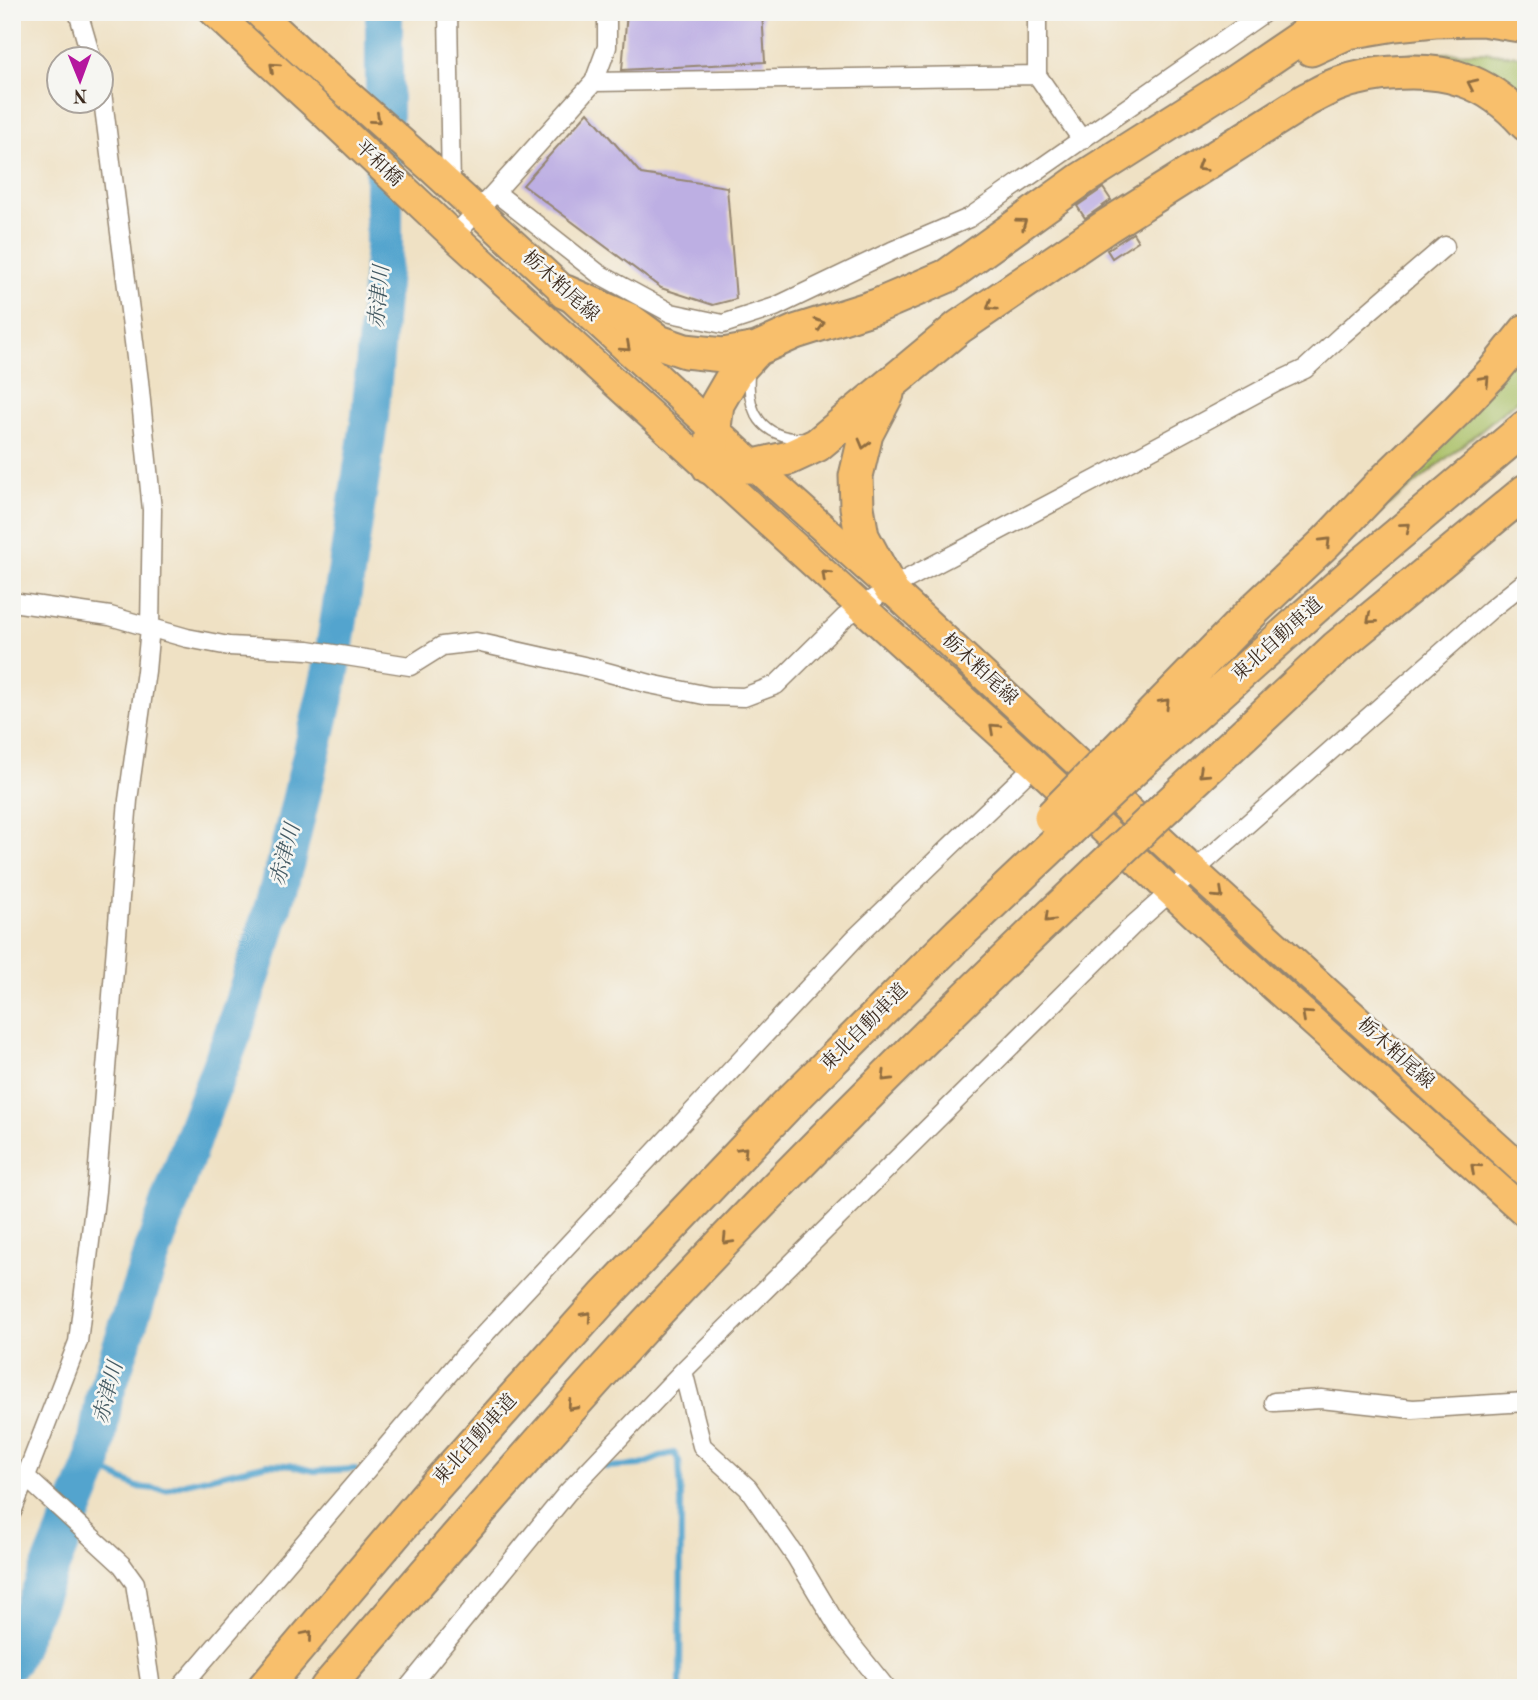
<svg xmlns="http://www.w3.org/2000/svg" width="1538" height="1700" viewBox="0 0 1538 1700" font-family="'Old Standard TT','Noto Serif JP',serif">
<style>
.green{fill:#a7be62;stroke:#717440;stroke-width:2}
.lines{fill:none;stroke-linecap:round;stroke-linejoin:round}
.stream{stroke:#53a4ce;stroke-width:6}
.river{stroke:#53a4ce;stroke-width:38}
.building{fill:#bdafe3}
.lane-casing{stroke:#958671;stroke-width:12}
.street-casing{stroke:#958671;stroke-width:21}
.primary-casing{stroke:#958671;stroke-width:32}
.highway-casing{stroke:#958671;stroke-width:37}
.lane{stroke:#fff;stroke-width:9}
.street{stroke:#fff;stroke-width:18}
.primary{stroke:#f8bf6c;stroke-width:28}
.highway{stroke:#f8bf6c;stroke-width:33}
.highway-bridge-casing{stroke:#958671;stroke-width:37;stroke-linecap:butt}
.highway-bridge{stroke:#f8bf6c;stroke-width:33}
.oneway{stroke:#906d41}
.labels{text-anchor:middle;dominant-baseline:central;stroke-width:5;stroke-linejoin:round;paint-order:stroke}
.street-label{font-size:19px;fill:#3b2a1e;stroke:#f6f6f2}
.water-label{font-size:21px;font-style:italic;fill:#455b64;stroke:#f6f6f2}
</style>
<rect width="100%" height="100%" fill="#f6f6f2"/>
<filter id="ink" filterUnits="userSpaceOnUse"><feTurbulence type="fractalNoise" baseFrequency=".0143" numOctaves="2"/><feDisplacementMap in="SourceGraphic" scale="14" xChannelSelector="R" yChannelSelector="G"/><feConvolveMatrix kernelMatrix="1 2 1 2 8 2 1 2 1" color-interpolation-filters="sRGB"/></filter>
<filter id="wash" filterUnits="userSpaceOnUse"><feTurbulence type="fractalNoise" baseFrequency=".00686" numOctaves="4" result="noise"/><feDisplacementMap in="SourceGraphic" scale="28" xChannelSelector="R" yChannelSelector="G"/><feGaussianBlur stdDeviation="1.57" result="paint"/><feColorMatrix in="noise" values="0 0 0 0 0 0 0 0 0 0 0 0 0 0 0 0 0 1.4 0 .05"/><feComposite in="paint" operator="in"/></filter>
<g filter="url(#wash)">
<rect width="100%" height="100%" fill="#efe1c4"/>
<path class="green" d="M 1484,52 L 1526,57 L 1526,103 L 1383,61 L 1414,54 Z
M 1526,345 L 1526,393 L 1353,535 Z"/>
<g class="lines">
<path class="stream" d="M 93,1465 L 137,1487 L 166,1490 L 185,1483 L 268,1464 L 288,1465 L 315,1471 L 355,1469
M 605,1467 L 641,1465 L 665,1455 L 674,1453 L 679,1461 L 681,1497 L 680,1688"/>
<path class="river" d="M 12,1660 L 93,1465 L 104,1398 L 150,1259 L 197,1126 L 232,1036 L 263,941 L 286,861 L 331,671 L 370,417 L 377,333 L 384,247 L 384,12"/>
</g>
<g id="blocks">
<path class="building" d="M 627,12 L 762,12 L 765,62 L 622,70 Z
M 588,112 L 641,174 L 727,187 L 736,299 L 713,305 L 661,288 L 523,185 Z
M 1103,188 L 1111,200 L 1085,218 L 1077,206 Z
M 1133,233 L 1138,241 L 1112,258 L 1107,250 Z"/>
</g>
</g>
<g filter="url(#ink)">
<use href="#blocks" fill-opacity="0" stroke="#958671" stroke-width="2"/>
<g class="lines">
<defs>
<path id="lane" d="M 750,371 C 745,411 762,439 804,438"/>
<path id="street" d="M 78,12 L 92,60
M 448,12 L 451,188
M 1037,12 L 1037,75 L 1082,140
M 594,82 L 1037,75
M 495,192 L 599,274 L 671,313 L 723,324 L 775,307 L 892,251 L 969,218 L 1265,12
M 454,236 L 495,192 L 594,82 L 607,47 L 607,12
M 12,602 L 110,616 L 187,638 L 229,646 L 308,650 L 410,666 L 442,646 L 476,642 L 588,667 L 650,684 L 709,696 L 744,697 L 776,685 L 845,617 L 890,588 L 1097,479 L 1275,383 L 1305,369 L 1342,335 L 1445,246
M 683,1371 L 702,1446 L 748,1488 L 796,1557 L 841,1632 L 886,1688
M 1274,1402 L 1321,1399 L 1413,1409 L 1526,1402
M 26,1477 L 122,1565 L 135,1583 L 151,1688
M 12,1512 L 78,1342 L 96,1191 L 128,800 L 146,671 L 150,627 L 152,510 L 139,381 L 102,92
M 180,1688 L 464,1356 L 856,937 L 1035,765
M 408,1688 L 567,1493 L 683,1371 L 1133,925 L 1490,610 L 1526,581"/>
<path id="primary" d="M 214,12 L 324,113 L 454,236 L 1035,765 L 1231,948 L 1526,1213
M 258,12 L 325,74 L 431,168 L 754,466 L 890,588 L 1195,872 L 1526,1173"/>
<path id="highway" d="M 1311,49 L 1348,32 L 1395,24 L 1435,20 L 1482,19 L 1526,26
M 565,292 L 629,320 L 659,342 L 685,351 L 723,355 L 757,349 L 795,332 L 877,306 L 947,276 L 1082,179 L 1235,82 L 1338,12
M 757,349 L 735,373 L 717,404 L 709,467 L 754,466 L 789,458 L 817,445 L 959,327 L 1107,226 L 1306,100 C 1316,95 1326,89 1336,85 C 1371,71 1428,67 1464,80 C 1488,88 1510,106 1526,124
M 887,394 L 866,434 L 856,476 L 857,507 L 862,536 L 890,588
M 1116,751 L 1256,608 L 1326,542 L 1380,485 L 1458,409 L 1494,371 L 1526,331
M 1135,768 L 1363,564 L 1526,427
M 1166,807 L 1336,648 L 1526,491
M 264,1688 L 429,1493 L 604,1297 L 786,1106 L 959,934 L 1067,832
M 327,1688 C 429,1569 531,1450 636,1335 C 784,1174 940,1021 1098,871"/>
</defs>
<use href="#lane" class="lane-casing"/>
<use href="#street" class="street-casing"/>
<use href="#primary" class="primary-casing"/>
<use href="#highway" class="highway-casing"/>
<use href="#lane" class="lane"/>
<use href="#street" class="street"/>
<use href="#primary" class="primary"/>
<use href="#highway" class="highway"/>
<defs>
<path id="highway-bridge" d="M 1051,817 L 1116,751
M 1067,832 L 1135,768
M 1098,871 L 1166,807"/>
</defs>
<use href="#highway-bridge" class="highway-bridge-casing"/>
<use href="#highway-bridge" class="highway-bridge"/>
</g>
<defs><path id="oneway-chevron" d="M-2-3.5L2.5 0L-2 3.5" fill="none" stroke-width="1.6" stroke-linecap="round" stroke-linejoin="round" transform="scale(1.75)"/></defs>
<g class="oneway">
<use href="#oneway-chevron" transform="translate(274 67) rotate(-138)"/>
<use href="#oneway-chevron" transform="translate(1472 84) rotate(-155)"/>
<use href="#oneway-chevron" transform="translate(376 119) rotate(41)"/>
<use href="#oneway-chevron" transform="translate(1201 167) rotate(148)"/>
<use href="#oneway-chevron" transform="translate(1022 223) rotate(-36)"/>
<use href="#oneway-chevron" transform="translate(991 306) rotate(146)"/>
<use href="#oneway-chevron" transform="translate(820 324) rotate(-17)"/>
<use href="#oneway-chevron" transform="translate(626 347) rotate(42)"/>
<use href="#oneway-chevron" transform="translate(1485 380) rotate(-47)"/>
<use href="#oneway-chevron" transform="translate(864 444) rotate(105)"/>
<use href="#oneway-chevron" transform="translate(1406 527) rotate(-40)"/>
<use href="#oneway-chevron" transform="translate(1326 542) rotate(-45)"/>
<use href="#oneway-chevron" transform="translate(826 575) rotate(-137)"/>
<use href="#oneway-chevron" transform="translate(1371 619) rotate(140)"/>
<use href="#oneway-chevron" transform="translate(1165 703) rotate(-46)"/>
<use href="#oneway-chevron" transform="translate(994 728) rotate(-138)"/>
<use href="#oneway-chevron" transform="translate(1203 773) rotate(137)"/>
<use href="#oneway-chevron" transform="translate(1219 894) rotate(43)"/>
<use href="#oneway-chevron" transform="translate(1049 918) rotate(136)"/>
<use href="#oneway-chevron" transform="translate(1306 1015) rotate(-138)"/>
<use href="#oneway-chevron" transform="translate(886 1077) rotate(135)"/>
<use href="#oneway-chevron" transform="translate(743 1151) rotate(-46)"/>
<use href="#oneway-chevron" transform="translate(1475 1168) rotate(-138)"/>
<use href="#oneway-chevron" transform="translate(727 1240) rotate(134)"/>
<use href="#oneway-chevron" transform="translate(587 1316) rotate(-48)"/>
<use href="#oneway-chevron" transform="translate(572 1406) rotate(132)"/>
<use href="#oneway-chevron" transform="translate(308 1635) rotate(-50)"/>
</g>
</g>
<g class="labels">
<g class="street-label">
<text transform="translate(378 164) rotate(44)">平和橋</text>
<text transform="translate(560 287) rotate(42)">栃木粕尾線</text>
<text transform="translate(1278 640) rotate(-42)">東北自動車道</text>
<text transform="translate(979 670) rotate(43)">栃木粕尾線</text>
<text transform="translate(865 1028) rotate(-45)">東北自動車道</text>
<text transform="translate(1395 1054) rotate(42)">栃木粕尾線</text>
<text transform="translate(476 1440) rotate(-48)">東北自動車道</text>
</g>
<g class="water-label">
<text transform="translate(380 297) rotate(-85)">赤津川</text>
<text transform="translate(286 855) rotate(-75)">赤津川</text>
<text transform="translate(109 1393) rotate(-75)">赤津川</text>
</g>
</g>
<rect width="1538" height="1700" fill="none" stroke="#f6f6f2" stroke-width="42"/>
<g transform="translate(80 80) rotate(179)"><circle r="33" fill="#f6f6f2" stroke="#aba49d" stroke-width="2"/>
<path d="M0-5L12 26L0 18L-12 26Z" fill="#b5179e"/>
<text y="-10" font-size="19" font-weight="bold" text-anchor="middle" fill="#3b2a1e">N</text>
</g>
</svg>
